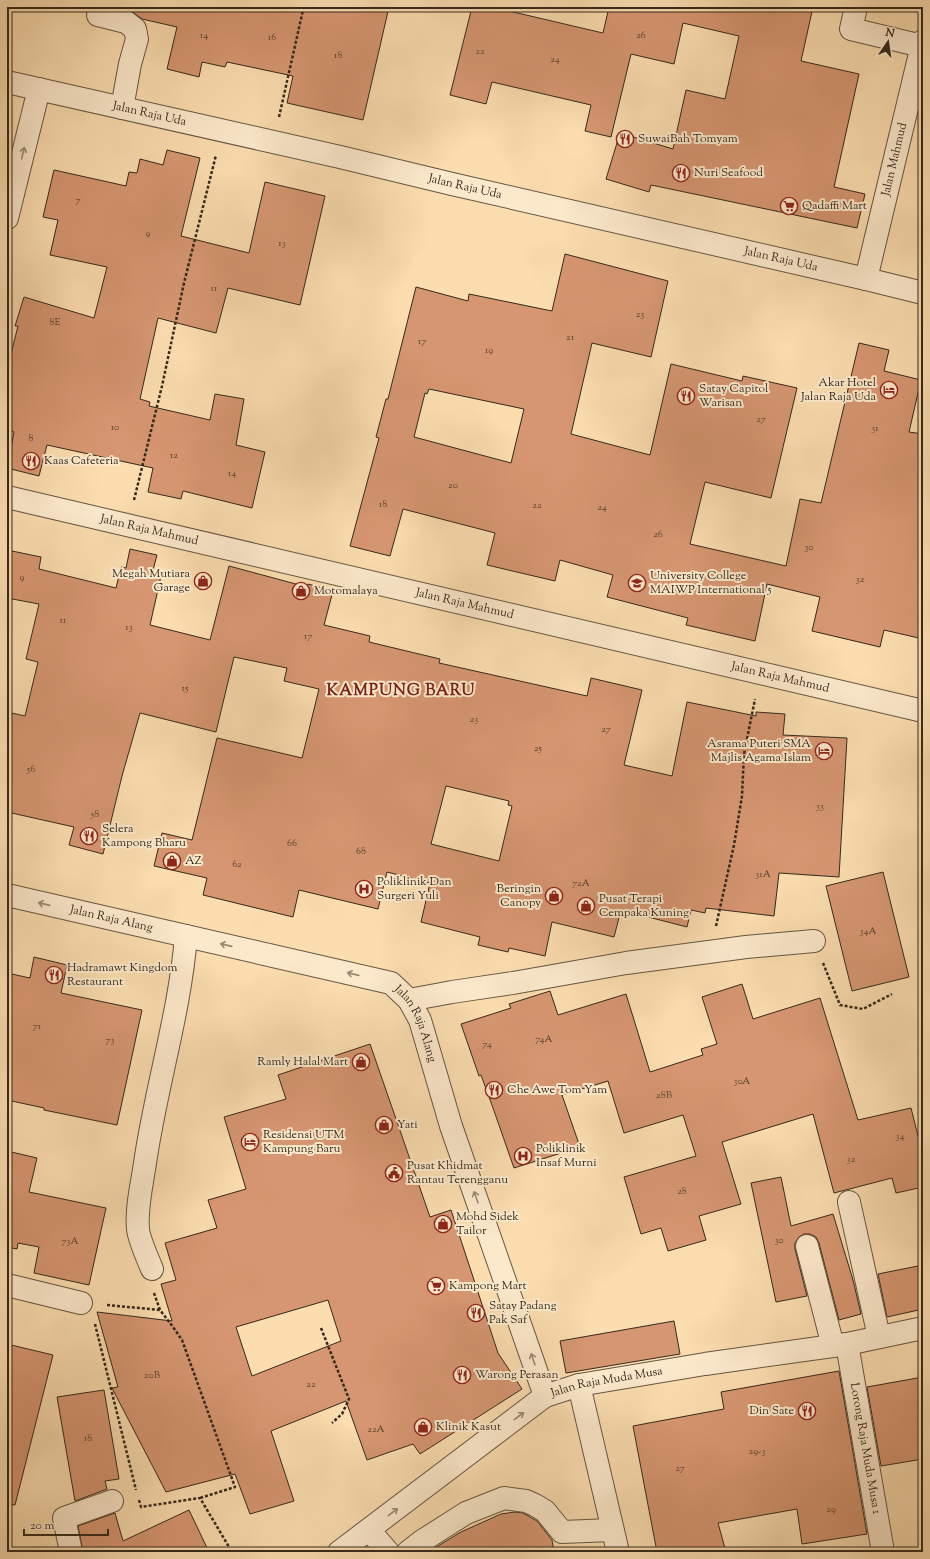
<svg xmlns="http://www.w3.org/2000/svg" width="930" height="1559" viewBox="0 0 930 1559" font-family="'Sorts Mill Goudy',serif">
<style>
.building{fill:#d69671;stroke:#34291c;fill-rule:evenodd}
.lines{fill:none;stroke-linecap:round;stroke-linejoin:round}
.minor-casing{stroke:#665641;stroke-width:24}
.path{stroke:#34291c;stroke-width:2.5;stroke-dasharray:3 2;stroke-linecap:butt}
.minor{stroke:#fce9cc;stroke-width:22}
.oneway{stroke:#988974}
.labels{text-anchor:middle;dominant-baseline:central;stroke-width:4;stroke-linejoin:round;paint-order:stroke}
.number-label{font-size:10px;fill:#5c4431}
.street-label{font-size:12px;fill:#34291c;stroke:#fce9cc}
.poi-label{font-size:12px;fill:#34291c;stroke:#fce9cc;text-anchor:start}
.district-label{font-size:16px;font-weight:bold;letter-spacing:1px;fill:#7a1f14;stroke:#fce9cc}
</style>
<rect width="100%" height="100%" fill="#fbddb0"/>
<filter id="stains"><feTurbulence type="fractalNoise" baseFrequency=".005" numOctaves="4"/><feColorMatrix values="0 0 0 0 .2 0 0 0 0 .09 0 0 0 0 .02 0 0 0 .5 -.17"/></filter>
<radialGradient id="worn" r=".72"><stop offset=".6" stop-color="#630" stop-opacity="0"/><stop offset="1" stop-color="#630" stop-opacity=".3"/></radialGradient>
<path class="building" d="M 131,7 L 389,7 L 363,120 L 287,103 L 293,76 L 227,62 L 225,67 L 202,62 L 199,77 L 167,69 L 177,27 L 142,19 L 131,11 Z
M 472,7 L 510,7 L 509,11 L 603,33 L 609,7 L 635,7 L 654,11 L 654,7 L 813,7 L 801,61 L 859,74 L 834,187 L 865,194 L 857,228 L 651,185 L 649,192 L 606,179 L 620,133 L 673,149 L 686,90 L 725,99 L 739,36 L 683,23 L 674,64 L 631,54 L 611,137 L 585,131 L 591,105 L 492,82 L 486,104 L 450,95 Z
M 167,150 L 200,158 L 181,236 L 249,253 L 265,182 L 325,196 L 300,305 L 228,288 L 216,333 L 158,318 L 140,399 L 150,402 L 149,406 L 210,420 L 215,394 L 244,399 L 236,445 L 265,452 L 252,508 L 183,491 L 181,499 L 148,492 L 153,468 L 47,445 L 39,476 L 7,468 L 14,432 L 7,430 L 7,370 L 18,326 L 15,326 L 24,297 L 94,318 L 107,267 L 50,255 L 58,220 L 43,217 L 54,170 L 126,186 L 129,172 L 137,173 L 140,159 L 163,165 Z
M 565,254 L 668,281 L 651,357 L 592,343 L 571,434 L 650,455 L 671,364 L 742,381 L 743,376 L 797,388 L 771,498 L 705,482 L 690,544 L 786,566 L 800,499 L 821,503 L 859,343 L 889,350 L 884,371 L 921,380 L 909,432 L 923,434 L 923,639 L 884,630 L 880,647 L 812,631 L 820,597 L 767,584 L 755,641 L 686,625 L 688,618 L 607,597 L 613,575 L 560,560 L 555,581 L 487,565 L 495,533 L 403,509 L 390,556 L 350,546 L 379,438 L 376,437 L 386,399 L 388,399 L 416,287 L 468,301 L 469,294 L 552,311 ZM 429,389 L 524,409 L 511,463 L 414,437 L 425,393 L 427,394 Z
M 130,549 L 157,555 L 152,574 L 161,576 L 150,625 L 210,640 L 229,566 L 307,587 L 308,584 L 333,591 L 324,625 L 370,636 L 369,642 L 440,659 L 439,663 L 587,696 L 591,678 L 642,690 L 624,765 L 672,776 L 687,702 L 756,716 L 756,712 L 785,714 L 783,735 L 847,738 L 839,877 L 779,873 L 774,916 L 706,908 L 705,913 L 691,910 L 687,927 L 621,910 L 614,937 L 552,922 L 545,956 L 509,948 L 508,952 L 478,945 L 480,937 L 421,922 L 430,883 L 387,872 L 378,909 L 299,890 L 293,917 L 203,895 L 207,878 L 154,866 L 162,833 L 192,840 L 217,738 L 302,758 L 319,689 L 284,681 L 287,668 L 234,657 L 216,732 L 140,713 L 122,776 L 103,854 L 69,845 L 74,827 L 7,812 L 7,712 L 25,716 L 38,662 L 26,659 L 39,604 L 7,598 L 7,550 L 41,557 L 39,569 L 116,588 L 121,567 L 126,568 ZM 446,786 L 509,801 L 508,805 L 512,806 L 499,861 L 431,844 Z
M 883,872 L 909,977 L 852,991 L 826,886 Z
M 34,957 L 67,965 L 61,993 L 142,1010 L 117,1125 L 44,1110 L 44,1108 L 7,1100 L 7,973 L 30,978 Z
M 742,984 L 753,1019 L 820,998 L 858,1120 L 911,1108 L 923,1156 L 923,1187 L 896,1193 L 892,1178 L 834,1193 L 813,1114 L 722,1142 L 741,1204 L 699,1216 L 706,1240 L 668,1251 L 661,1228 L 641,1234 L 624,1177 L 696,1156 L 683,1115 L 624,1133 L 608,1081 L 562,1095 L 580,1147 L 514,1168 L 493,1108 L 481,1075 L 479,1076 L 461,1024 L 511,1008 L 509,1004 L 550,991 L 558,1015 L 626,994 L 650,1072 L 703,1055 L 701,1049 L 717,1044 L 702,997 Z
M 370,1044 L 430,1217 L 451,1210 L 498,1353 L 522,1389 L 420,1454 L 413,1444 L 367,1460 L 346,1401 L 271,1431 L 294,1501 L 250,1514 L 235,1474 L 166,1492 L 112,1388 L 118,1387 L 97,1312 L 172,1321 L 161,1284 L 176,1280 L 165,1243 L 217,1228 L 208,1200 L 246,1189 L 224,1117 L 286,1099 L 278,1075 ZM 328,1300 L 341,1341 L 252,1376 L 236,1327 Z
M 7,1151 L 37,1158 L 29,1192 L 106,1208 L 89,1285 L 34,1273 L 39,1247 L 18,1243 L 17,1249 L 7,1247 Z
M 781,1177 L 791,1226 L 833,1214 L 853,1280 L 861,1314 L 839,1320 L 819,1243 L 816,1237 L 810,1234 L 804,1234 L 799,1237 L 795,1243 L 795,1249 L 807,1296 L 776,1302 L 751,1183 Z
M 918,1266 L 923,1287 L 923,1309 L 887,1317 L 878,1274 Z
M 674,1321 L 680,1354 L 566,1373 L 560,1341 Z
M 7,1344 L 53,1355 L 15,1505 L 7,1504 Z
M 839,1371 L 867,1534 L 802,1544 L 797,1509 L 718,1523 L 726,1552 L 657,1552 L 633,1426 L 724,1409 L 721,1392 Z
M 923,1377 L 923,1459 L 881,1466 L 867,1387 Z
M 104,1390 L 119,1479 L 105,1481 L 107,1489 L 75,1501 L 57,1397 Z
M 189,1510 L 209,1552 L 83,1552 L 78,1526 L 115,1513 L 123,1541 Z
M 515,1512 L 523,1513 L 537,1521 L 552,1540 L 554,1552 L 428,1552 L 461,1532 L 501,1514 Z"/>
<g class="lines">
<defs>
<g id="minor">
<path d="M 856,7 L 851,29 L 922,46"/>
<path d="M 98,15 L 126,22 L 135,29 L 137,39 L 130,64 L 122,108"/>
<path id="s1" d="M 7,82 L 340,157 L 452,184 L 866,279 L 923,293"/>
<path d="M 7,218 L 39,89"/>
<path id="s2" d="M 866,279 L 923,41"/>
<path id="s3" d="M 7,497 L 923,711"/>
<path id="s4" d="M 7,895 L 391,983 L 409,1000 L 420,1020 L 451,1126 L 545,1396"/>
<path d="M 409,1000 L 452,992 L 513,983 L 626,963 L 746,947 L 814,941"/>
<path d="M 849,1202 L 879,1337"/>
<path d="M 807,1246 L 833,1346"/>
<path d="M 152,1269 C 148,1259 139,1240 138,1229 C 136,1208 142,1184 145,1163 C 156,1087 180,1012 186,936"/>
<path d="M 7,1285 L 81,1303"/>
<path id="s5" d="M 847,1344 L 883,1552"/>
<path d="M 579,1385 L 618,1552"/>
<path d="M 369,1530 L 388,1552"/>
<path d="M 71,1552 L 64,1518 L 112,1501"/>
<path id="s6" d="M 339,1552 L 545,1396 L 579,1385 L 705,1364 L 847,1344 L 923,1328"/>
<path d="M 408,1552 L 422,1541 L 466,1513 L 504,1498 L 526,1501 L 535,1505 L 545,1511 L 562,1532 L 612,1530"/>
</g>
</defs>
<use href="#minor" class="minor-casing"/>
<path class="path" d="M 279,117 L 303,10
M 134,500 L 162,386 L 184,283 L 216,155
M 716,926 L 734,845 L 742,796 L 744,754 L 755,699
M 823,963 L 840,1005 L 863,1009 L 892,994
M 154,1293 L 160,1310 L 173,1327 L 182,1340 L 235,1487 L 200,1498
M 107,1305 L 160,1310
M 95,1324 L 136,1490
M 321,1328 L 349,1399 L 342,1414 L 332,1423
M 139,1500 L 141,1507 L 200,1498 L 232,1552"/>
<use href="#minor" class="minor"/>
</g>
<defs><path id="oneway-shaft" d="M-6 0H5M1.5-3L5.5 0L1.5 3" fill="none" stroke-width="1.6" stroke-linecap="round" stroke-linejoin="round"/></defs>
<g class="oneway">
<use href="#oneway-shaft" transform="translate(23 153) rotate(-76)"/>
<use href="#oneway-shaft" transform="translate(44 904) rotate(-167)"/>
<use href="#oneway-shaft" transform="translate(226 945) rotate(-167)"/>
<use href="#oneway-shaft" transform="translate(353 974) rotate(-167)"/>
<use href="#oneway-shaft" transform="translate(476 1197) rotate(-109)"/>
<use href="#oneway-shaft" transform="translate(533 1359) rotate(-109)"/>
<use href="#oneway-shaft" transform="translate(519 1416) rotate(-37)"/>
<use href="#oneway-shaft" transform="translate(393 1512) rotate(-37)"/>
</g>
<defs>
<symbol id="restaurant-ring" viewBox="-11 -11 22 22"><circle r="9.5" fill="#fce9cc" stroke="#8f2418" stroke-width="1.5"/><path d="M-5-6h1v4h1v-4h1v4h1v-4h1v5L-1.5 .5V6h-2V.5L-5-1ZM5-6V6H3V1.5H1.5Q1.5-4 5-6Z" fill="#8f2418"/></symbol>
<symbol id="supermarket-ring" viewBox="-11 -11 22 22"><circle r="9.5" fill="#fce9cc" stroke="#8f2418" stroke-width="1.5"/><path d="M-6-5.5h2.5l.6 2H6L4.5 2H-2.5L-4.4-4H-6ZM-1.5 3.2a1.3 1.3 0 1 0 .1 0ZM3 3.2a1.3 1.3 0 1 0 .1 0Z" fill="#8f2418"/></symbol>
<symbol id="hotel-ring" viewBox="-11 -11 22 22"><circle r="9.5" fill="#fce9cc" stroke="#8f2418" stroke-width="1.5"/><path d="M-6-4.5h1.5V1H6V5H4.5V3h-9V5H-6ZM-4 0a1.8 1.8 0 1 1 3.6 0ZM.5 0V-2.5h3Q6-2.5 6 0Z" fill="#8f2418"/></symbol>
<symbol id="shop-ring" viewBox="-11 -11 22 22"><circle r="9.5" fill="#fce9cc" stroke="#8f2418" stroke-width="1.5"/><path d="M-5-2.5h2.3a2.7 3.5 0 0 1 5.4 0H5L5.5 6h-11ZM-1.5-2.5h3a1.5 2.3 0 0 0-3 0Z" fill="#8f2418"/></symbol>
<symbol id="university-ring" viewBox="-11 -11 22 22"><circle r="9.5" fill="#fce9cc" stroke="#8f2418" stroke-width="1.5"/><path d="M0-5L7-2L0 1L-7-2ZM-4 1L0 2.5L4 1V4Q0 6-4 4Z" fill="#8f2418"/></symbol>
<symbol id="hospital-ring" viewBox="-11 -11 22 22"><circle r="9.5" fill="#fce9cc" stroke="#8f2418" stroke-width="1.5"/><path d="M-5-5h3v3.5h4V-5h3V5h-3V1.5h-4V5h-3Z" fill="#8f2418"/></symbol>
<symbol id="civic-ring" viewBox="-11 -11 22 22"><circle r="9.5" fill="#fce9cc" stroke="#8f2418" stroke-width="1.5"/><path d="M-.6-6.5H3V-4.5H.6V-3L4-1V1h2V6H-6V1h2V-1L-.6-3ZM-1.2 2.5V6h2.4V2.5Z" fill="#8f2418"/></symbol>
</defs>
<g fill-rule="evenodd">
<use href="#restaurant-ring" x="615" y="129" width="20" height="20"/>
<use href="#restaurant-ring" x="671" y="163" width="20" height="20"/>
<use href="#supermarket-ring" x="779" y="196" width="20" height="20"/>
<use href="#hotel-ring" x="879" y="380" width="20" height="20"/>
<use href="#restaurant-ring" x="676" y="386" width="20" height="20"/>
<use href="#restaurant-ring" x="21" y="451" width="20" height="20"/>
<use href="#shop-ring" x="193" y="571" width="20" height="20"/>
<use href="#university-ring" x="627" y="573" width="20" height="20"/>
<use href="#shop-ring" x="291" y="581" width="20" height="20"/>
<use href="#hotel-ring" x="814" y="741" width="20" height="20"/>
<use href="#restaurant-ring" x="79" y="826" width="20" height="20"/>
<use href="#shop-ring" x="162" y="851" width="20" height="20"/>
<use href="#hospital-ring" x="354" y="879" width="20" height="20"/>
<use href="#shop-ring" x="544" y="886" width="20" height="20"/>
<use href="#shop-ring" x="576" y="896" width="20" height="20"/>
<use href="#restaurant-ring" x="44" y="965" width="20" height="20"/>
<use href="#shop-ring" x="351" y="1052" width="20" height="20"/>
<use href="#restaurant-ring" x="484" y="1080" width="20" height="20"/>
<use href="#shop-ring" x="374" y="1115" width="20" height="20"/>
<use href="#hotel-ring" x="240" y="1132" width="20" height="20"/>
<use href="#hospital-ring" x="513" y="1146" width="20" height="20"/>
<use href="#civic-ring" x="384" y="1163" width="20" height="20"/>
<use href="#shop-ring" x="433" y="1214" width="20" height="20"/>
<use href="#supermarket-ring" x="426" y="1276" width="20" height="20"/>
<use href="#restaurant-ring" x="466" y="1303" width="20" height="20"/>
<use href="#restaurant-ring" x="452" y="1365" width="20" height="20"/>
<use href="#restaurant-ring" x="797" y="1401" width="20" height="20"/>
<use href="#shop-ring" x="413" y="1417" width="20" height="20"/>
</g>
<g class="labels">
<g class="number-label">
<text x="204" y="35">14</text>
<text x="641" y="35">26</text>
<text x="272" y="37">16</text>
<text x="480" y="51">22</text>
<text x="338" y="55">18</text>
<text x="555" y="59">24</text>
<text x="78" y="200">7</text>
<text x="148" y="233">9</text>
<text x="282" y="243">13</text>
<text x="214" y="288">11</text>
<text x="640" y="314">23</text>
<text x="55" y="322">8E</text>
<text x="570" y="337">21</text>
<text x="422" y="341">17</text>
<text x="489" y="350">19</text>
<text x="761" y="419">27</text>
<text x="115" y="427">10</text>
<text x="875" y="428">31</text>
<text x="31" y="438">8</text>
<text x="174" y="455">12</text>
<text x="232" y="473">14</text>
<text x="453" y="485">20</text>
<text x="383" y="504">18</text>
<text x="537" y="505">22</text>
<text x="602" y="507">24</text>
<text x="658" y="534">26</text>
<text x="809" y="547">30</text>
<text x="22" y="577">9</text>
<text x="860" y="579">32</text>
<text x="63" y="620">11</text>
<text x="129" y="627">13</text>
<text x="308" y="636">17</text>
<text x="185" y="688">15</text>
<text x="474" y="719">23</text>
<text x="606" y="729">27</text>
<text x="538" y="748">25</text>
<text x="31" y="769">56</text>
<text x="820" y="806">33</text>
<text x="95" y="814">58</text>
<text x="292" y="843">66</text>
<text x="361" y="851">68</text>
<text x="237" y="864">62</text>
<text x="763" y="874">31A</text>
<text x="581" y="883">72A</text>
<text x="868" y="931">34A</text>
<text x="37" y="1026">71</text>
<text x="544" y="1039">74A</text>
<text x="110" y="1040">73</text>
<text x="487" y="1044">74</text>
<text x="742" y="1081">30A</text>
<text x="664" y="1095">28B</text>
<text x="900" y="1136">34</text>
<text x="851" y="1159">32</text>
<text x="682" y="1191">28</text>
<text x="779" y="1240">30</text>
<text x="70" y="1241">73A</text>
<text x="152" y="1375">20B</text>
<text x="311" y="1384">22</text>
<text x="376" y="1429">22A</text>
<text x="88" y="1438">18</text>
<text x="757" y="1451">29-3</text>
<text x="680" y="1468">27</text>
<text x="831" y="1509">29</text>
</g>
<g class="street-label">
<text stroke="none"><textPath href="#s1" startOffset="146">Jalan Raja Uda</textPath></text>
<text stroke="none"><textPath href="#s2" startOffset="123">Jalan Mahmud</textPath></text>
<text stroke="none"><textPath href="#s1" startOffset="470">Jalan Raja Uda</textPath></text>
<text stroke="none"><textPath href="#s1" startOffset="794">Jalan Raja Uda</textPath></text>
<text stroke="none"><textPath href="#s3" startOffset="146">Jalan Raja Mahmud</textPath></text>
<text stroke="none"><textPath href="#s3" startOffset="470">Jalan Raja Mahmud</textPath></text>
<text stroke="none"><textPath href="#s3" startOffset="794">Jalan Raja Mahmud</textPath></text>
<text stroke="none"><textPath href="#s4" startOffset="107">Jalan Raja Alang</textPath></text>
<text stroke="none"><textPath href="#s4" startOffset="443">Jalan Raja Alang</textPath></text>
<text stroke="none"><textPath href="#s6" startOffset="322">Jalan Raja Muda Musa</textPath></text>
<text stroke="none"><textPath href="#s5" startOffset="106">Lorong Raja Muda Musa 1</textPath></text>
</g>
<g class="poi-label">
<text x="638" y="139">SuwaiBah Tomyam</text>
<text x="694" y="173">Nuri Seafood</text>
<text x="802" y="206">Qadaffi Mart</text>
<text x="876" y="383" text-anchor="end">Akar Hotel<tspan x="876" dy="14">Jalan Raja Uda</tspan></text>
<text x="699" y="389">Satay Capitol<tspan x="699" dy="14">Warisan</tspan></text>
<text x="44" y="461">Kaas Cafeteria</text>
<text x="190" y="574" text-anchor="end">Megah Mutiara<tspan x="190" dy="14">Garage</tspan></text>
<text x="650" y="576">University College<tspan x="650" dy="14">MAIWP International 5</tspan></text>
<text x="314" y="591">Motomalaya</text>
<text x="811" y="744" text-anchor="end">Asrama Puteri SMA<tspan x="811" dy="14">Majlis Agama Islam</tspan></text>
<text x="102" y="829">Selera<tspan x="102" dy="14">Kampong Bharu</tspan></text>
<text x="185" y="861">AZ</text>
<text x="377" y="882">Poliklinik Dan<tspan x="377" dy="14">Surgeri Yuli</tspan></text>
<text x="541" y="889" text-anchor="end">Beringin<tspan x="541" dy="14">Canopy</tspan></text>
<text x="599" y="899">Pusat Terapi<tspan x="599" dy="14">Cempaka Kuning</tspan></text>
<text x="67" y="968">Hadramawt Kingdom<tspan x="67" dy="14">Restaurant</tspan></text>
<text x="348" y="1062" text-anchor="end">Ramly Halal Mart</text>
<text x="507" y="1090">Che Awe Tom Yam</text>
<text x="397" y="1125">Yati</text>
<text x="263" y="1135">Residensi UTM<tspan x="263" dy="14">Kampung Baru</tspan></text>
<text x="536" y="1149">Poliklinik<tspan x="536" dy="14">Insaf Murni</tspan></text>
<text x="407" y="1166">Pusat Khidmat<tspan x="407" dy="14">Rantau Terengganu</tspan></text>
<text x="456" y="1217">Mohd Sidek<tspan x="456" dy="14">Tailor</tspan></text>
<text x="449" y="1286">Kampong Mart</text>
<text x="489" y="1306">Satay Padang<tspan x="489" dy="14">Pak Saf</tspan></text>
<text x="475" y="1375">Warong Perasan</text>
<text x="794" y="1411" text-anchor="end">Din Sate</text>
<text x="436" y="1427">Klinik Kasut</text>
</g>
<g class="district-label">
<text x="401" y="691">KAMPUNG BARU</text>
</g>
</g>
<rect width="930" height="1559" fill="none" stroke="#fbddb0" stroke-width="24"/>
<rect x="8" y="8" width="914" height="1543" fill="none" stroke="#34291c" stroke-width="2"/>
<rect x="12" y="12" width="906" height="1535" fill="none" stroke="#34291c"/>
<g transform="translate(888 42) rotate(13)" stroke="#fce9cc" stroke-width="3" paint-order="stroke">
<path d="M0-3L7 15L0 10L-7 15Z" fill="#34291c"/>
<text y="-6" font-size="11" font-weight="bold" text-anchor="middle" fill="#34291c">N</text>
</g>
<path d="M24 1529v6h84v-6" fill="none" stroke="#34291c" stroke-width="2"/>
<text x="30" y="1529" font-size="12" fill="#34291c" stroke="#fce9cc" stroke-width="3" paint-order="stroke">20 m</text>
<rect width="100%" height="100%" filter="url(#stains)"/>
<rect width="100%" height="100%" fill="url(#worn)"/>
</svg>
